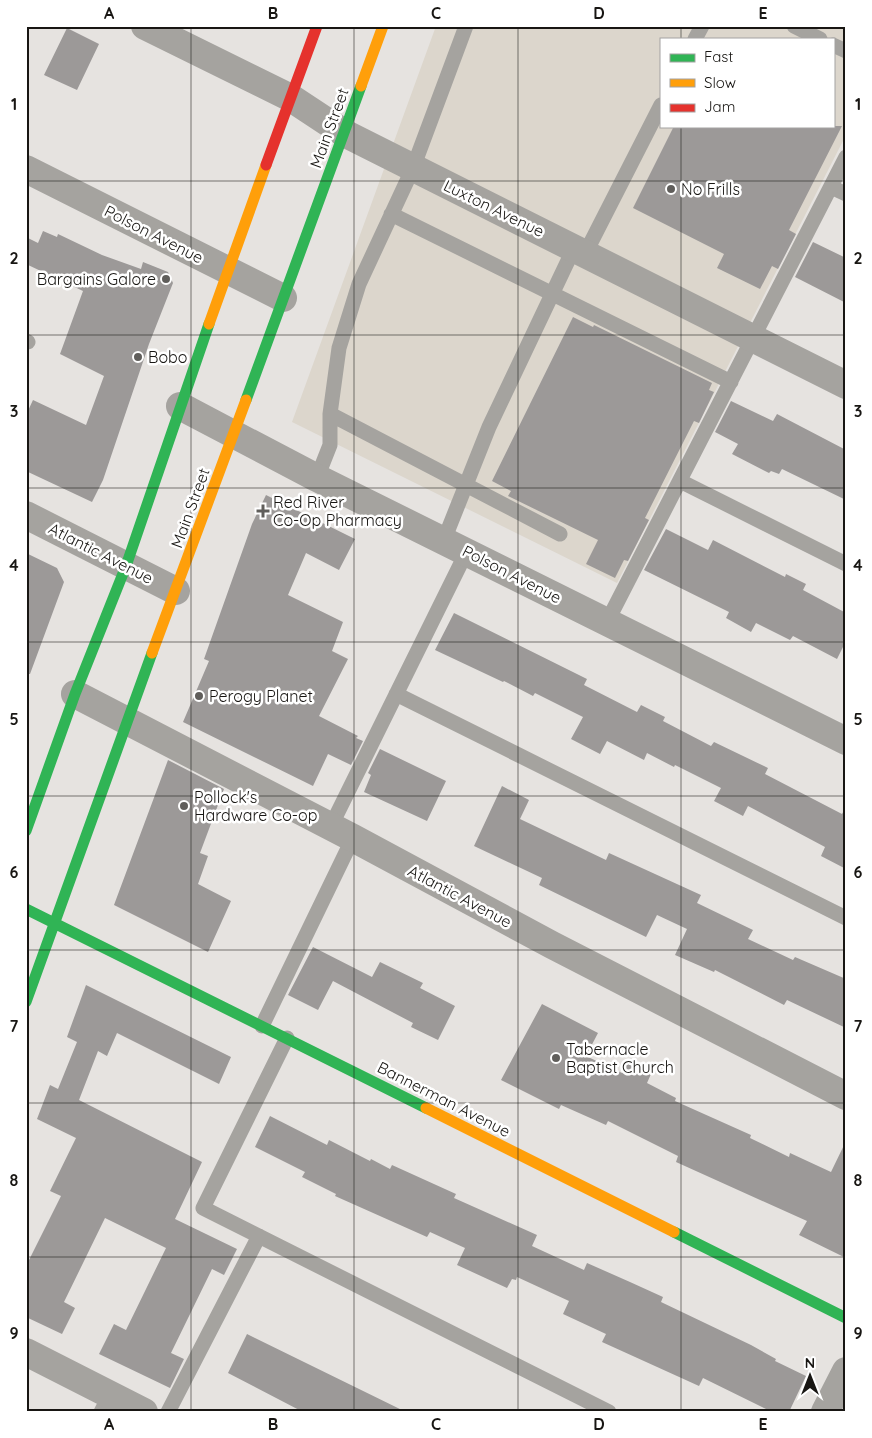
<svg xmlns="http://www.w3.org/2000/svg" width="872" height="1438" viewBox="0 0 872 1438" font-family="Quicksand,sans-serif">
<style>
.built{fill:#dcd6cc;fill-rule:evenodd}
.building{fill:#9c9998}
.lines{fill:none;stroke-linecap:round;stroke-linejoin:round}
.lane{stroke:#a5a39f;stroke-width:15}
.street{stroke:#a5a39f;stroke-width:28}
.fast{stroke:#30b455;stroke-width:11}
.slow{stroke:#ff9f0a;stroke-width:11}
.jam{stroke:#e5322d;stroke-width:11}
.grid{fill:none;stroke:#181613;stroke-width:1;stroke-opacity:0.55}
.poi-dot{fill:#605e5b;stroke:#fff;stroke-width:2}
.labels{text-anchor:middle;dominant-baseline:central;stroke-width:5;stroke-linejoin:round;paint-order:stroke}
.street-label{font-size:16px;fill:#181613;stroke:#fff}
.poi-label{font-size:16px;fill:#181613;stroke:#fff;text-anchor:start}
.neatline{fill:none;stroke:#181613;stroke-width:2}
.grid-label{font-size:16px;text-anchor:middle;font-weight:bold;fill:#181613}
</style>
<rect width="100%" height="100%" fill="#e6e3e0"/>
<path class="built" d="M 436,26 L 846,26 L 846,135 L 617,583 L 292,422 ZM 661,39 L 833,39 L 833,126 L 661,126 Z"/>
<path class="building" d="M 67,28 L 99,44 L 77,90 L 44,75 Z
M 674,126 L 842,126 L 789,230 L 796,234 L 778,269 L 772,266 L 760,289 L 717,268 L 724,254 L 633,208 Z
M 43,231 L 57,237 L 58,234 L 102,255 L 141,269 L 143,262 L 168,272 L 173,283 L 149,344 L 103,480 L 92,502 L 26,471 L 26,415 L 33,400 L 86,425 L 104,376 L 60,354 L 83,291 L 26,264 L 26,237 L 38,243 Z
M 813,242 L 846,258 L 846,303 L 795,277 Z
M 573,317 L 593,327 L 594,325 L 712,383 L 709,390 L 714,392 L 699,423 L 694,421 L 645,518 L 649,520 L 628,561 L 624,560 L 615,578 L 586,564 L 598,540 L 508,496 L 511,491 L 492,481 Z
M 731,401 L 773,421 L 777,414 L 846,450 L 846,500 L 782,469 L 779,474 L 771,471 L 769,473 L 732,454 L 738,444 L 715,432 Z
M 266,495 L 355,539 L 339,570 L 306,553 L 288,595 L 343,622 L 332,651 L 348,659 L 319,716 L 358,736 L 356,738 L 363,741 L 351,765 L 328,754 L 313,786 L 183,722 L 209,661 L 204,659 L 252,524 Z
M 666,529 L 708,550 L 713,540 L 785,577 L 786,574 L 806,584 L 803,590 L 846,613 L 846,641 L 837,659 L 793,636 L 790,640 L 756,623 L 751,632 L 726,618 L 729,612 L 644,570 Z
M 26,553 L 57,568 L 64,582 L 30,674 L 26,674 Z
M 454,613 L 587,679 L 584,685 L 637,712 L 641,705 L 665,717 L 663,721 L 711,746 L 714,742 L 768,768 L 765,774 L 842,814 L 846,807 L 846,869 L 821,856 L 825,847 L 748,806 L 743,816 L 714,801 L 721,788 L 675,765 L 674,767 L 647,753 L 644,760 L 607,741 L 600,754 L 571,739 L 583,717 L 535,693 L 533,696 L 504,681 L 503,682 L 435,650 Z
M 380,749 L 446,781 L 427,821 L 364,792 L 371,775 L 368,773 Z
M 168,760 L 224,789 L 200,853 L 208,856 L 198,884 L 231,901 L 208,952 L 114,905 Z
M 502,786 L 529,800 L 520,819 L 606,860 L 609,853 L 701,895 L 697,903 L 753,930 L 748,939 L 793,960 L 795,957 L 846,979 L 846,1028 L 787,1000 L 784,1005 L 715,970 L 714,972 L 675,955 L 687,929 L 657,915 L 646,937 L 539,885 L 542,878 L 474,846 Z
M 313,947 L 372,977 L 380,962 L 423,983 L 420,988 L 455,1006 L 438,1040 L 411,1027 L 413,1023 L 333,981 L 318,1010 L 288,995 Z
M 86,985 L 231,1057 L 219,1084 L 117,1033 L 107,1056 L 98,1051 L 79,1100 L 202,1162 L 175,1219 L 237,1249 L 224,1275 L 212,1269 L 171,1353 L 184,1359 L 170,1388 L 99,1354 L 114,1324 L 126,1330 L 166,1248 L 105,1218 L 64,1302 L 75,1308 L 62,1334 L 26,1317 L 26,1266 L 61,1196 L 50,1191 L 76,1138 L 37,1119 L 50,1085 L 58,1089 L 77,1042 L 67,1037 Z
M 542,1004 L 598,1033 L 586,1056 L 622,1073 L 627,1063 L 651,1074 L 647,1083 L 676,1098 L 675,1101 L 751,1135 L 750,1138 L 789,1157 L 790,1153 L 831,1172 L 846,1141 L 846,1258 L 799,1235 L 807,1221 L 676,1162 L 678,1156 L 608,1121 L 606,1125 L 561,1105 L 559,1109 L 501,1080 Z
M 270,1116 L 327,1145 L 329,1140 L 370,1161 L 371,1159 L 390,1169 L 392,1165 L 456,1194 L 454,1198 L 537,1235 L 532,1246 L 584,1270 L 587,1263 L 630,1282 L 663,1297 L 661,1302 L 751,1345 L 776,1359 L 775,1361 L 806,1376 L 789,1412 L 772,1412 L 703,1378 L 699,1386 L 602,1342 L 606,1334 L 563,1314 L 569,1301 L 517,1277 L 516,1280 L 512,1279 L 507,1288 L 457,1265 L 465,1248 L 430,1232 L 427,1237 L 335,1196 L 336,1194 L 302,1177 L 305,1172 L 255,1147 Z
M 247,1334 L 355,1387 L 406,1412 L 303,1412 L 228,1373 Z"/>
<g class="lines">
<path class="lane" d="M 794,26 L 820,39
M 695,39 L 702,26
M 833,45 L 846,51
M 831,187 L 846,194
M 391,214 L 731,382
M 585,254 L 661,105
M 26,341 L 28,342
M 330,414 L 560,534
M 317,478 L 330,445 L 330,414 L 339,348 L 359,284 L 413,168 L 466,26
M 680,481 L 846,564
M 444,540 L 489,427 L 574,248
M 607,622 L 846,157
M 396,694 L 846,918
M 331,826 L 467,551
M 262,1026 L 353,838
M 287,1038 L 203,1208 L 609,1412
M 101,1412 L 110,1394
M 168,1412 L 259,1236"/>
<path class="street" d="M 145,26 L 291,98 L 344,133 L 846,385
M 26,169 L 283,298
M 180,406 L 317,478 L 846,741
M 26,515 L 176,591
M 75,694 L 353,838 L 552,945 L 846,1096
M 26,1352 L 144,1412
M 825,1412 L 846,1371"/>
<path class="fast" d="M 246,400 L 361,86
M 26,831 L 75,694 L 126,566 L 209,324
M 26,909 L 426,1108
M 26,1002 L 152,653
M 674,1232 L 846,1318"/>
<path class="slow" d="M 361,86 L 383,26
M 209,324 L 266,165
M 152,653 L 246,400
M 426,1108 L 674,1232"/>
<path class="jam" d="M 266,165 L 317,26"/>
</g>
<path class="grid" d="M 191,26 L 191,1412M 354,26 L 354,1412M 518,26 L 518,1412M 681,26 L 681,39M 681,126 L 681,1412M 26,181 L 846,181M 26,335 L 846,335M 26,488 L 846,488M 26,642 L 846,642M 26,796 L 846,796M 26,950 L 846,950M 26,1103 L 846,1103M 26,1257 L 846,1257"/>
<g class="poi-dot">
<circle cx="671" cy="189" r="5"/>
<circle cx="166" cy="279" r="5"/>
<circle cx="138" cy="357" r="5"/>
<path d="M260.5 503.5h5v5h5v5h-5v5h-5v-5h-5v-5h5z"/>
<circle cx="199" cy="696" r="5"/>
<circle cx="184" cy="806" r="5"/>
<circle cx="556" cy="1058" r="5"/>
</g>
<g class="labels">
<g class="street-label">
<text transform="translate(329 128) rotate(-70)">Main Street</text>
<text transform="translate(494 208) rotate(26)">Luxton Avenue</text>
<text transform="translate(154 234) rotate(27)">Polson Avenue</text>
<text transform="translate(190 508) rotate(-70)">Main Street</text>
<text transform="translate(101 553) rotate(27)">Atlantic Avenue</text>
<text transform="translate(512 574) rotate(27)">Polson Avenue</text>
<text transform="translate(460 896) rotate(28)">Atlantic Avenue</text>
<text transform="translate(444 1099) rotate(27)">Bannerman Avenue</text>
</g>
<g class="poi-label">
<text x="681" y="189">No Frills</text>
<text x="156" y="279" text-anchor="end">Bargains Galore</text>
<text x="148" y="357">Bobo</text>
<text x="273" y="502">Red River<tspan x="273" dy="18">Co-Op Pharmacy</tspan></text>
<text x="209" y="696">Perogy Planet</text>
<text x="194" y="797">Pollock's<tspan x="194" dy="18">Hardware Co-op</tspan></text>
<text x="566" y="1049">Tabernacle<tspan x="566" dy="18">Baptist Church</tspan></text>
</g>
</g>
<rect width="872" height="1438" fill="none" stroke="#ffffff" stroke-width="55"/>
<rect x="660" y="38" width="175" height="90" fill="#ffffff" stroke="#a3a2a1"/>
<rect x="670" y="54" width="25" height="8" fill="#30b455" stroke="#a3a2a1"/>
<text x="704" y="62" font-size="15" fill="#181613">Fast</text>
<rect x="670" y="79" width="25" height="8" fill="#ff9f0a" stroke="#a3a2a1"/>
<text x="704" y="88" font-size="15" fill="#181613">Slow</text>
<rect x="670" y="104" width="25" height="8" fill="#e5322d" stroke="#a3a2a1"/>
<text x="704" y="112" font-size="15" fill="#181613">Jam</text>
<g transform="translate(810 1376)" stroke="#ffffff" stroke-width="4" paint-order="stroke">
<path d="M0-4L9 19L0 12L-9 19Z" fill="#181613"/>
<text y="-8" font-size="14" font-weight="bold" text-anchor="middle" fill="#181613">N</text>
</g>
<rect x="28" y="28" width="816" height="1382" class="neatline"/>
<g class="grid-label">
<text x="109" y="19">A</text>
<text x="273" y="19">B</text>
<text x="436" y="19">C</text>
<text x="599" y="19">D</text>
<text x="763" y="19">E</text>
<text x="14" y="110">1</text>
<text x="858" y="110">1</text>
<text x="14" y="264">2</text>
<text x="858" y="264">2</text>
<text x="14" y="417">3</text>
<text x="858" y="417">3</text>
<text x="14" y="571">4</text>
<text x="858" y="571">4</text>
<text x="14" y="725">5</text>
<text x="858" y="725">5</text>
<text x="14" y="878">6</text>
<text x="858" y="878">6</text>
<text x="14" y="1032">7</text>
<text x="858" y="1032">7</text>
<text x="14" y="1186">8</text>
<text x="858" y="1186">8</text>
<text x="14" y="1339">9</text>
<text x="858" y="1339">9</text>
<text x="109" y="1430">A</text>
<text x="273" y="1430">B</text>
<text x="436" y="1430">C</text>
<text x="599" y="1430">D</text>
<text x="763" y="1430">E</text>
</g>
</svg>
